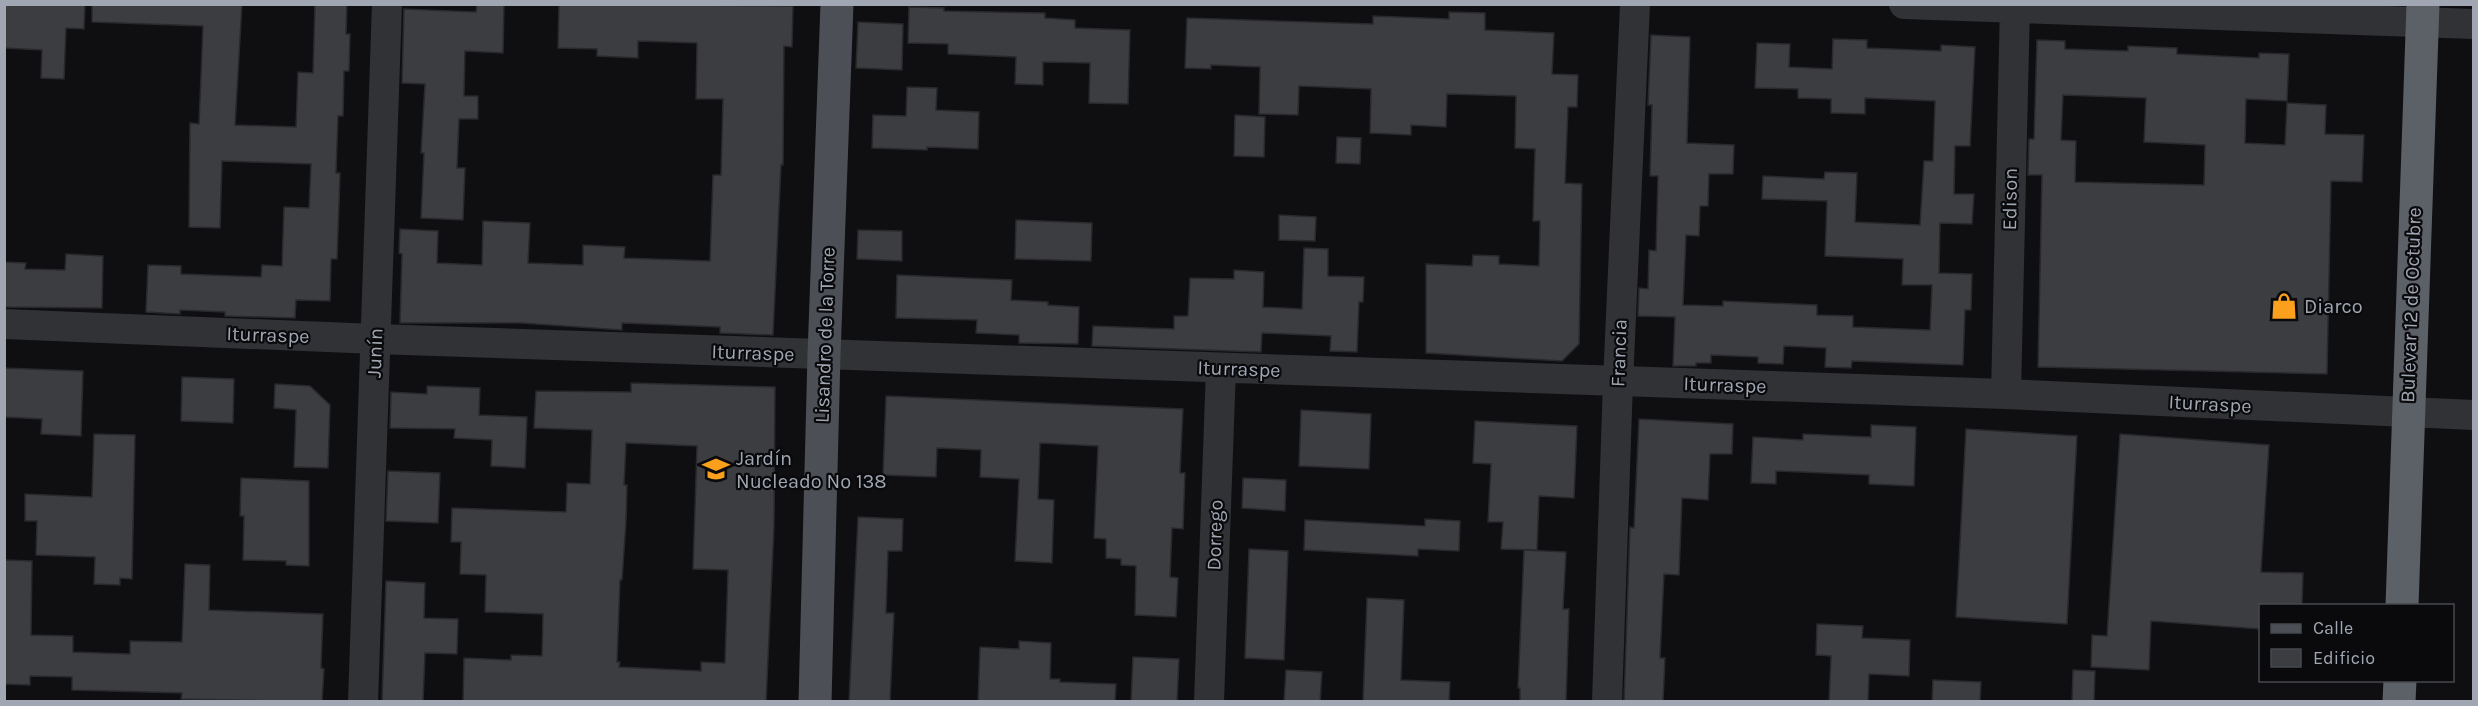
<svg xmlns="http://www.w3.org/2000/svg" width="2478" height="706" viewBox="0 0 2478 706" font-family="Karla,sans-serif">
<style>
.building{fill:#3b3d41;stroke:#29292d;stroke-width:1.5;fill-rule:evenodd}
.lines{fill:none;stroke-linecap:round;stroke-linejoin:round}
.minor{stroke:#303236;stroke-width:30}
.major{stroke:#4c4f55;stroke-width:33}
.highway{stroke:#5c6067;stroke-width:33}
.labels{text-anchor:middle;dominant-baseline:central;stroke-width:4.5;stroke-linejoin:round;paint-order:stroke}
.street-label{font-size:20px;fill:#a0a7b3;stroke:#0a0a0c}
.poi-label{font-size:20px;fill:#a0a7b3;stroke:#0a0a0c;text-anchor:start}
</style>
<rect width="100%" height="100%" fill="#0f0f11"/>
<path class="building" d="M 4,4 L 85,4 L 84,29 L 66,28 L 64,79 L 41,78 L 42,50 L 4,48 Z
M 92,4 L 242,4 L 235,125 L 296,127 L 298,72 L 313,73 L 315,4 L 347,4 L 346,34 L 350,34 L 349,71 L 344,71 L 343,116 L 338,116 L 336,173 L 340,173 L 339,204 L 337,259 L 331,259 L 330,301 L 296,300 L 295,318 L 225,316 L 225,312 L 180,310 L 180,314 L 146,312 L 148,265 L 181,266 L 181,274 L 261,277 L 262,265 L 282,266 L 284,207 L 309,208 L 311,164 L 222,161 L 220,228 L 189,227 L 190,123 L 199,124 L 203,26 L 92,22 Z
M 477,4 L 504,5 L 503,53 L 465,51 L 464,96 L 478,96 L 478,119 L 459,119 L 457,168 L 465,168 L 463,220 L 421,218 L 424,153 L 421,153 L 425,84 L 402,83 L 404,9 L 476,12 Z
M 559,4 L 793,6 L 792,47 L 784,46 L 783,165 L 781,165 L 773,335 L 720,333 L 720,327 L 622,323 L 622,330 L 521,323 L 400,323 L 402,254 L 399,253 L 400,229 L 438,231 L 437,263 L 482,265 L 483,221 L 530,223 L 528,263 L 583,265 L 583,245 L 625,247 L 624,258 L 710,261 L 713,175 L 721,175 L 723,99 L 696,99 L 697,43 L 638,41 L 638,58 L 597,56 L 597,49 L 558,48 Z
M 909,7 L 944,8 L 944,11 L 1045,13 L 1045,18 L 1075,20 L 1075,28 L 1130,30 L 1128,104 L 1089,103 L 1090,63 L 1043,62 L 1043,85 L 1015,84 L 1016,57 L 948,54 L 948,44 L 908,43 Z
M 1449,12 L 1485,13 L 1485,30 L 1554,33 L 1552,74 L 1578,75 L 1577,107 L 1568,107 L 1565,183 L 1582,184 L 1579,344 L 1562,361 L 1426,353 L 1426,264 L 1472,266 L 1473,255 L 1499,256 L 1499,264 L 1539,266 L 1540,221 L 1533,221 L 1535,149 L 1515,148 L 1516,96 L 1447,94 L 1446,127 L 1411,125 L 1411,135 L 1370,133 L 1371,89 L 1299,86 L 1298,115 L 1259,114 L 1260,67 L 1211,65 L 1211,69 L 1185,68 L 1187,18 L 1373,24 L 1373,16 L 1449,19 Z
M 858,22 L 903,24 L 902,70 L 856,68 Z
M 1651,35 L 1690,37 L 1687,143 L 1734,145 L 1733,174 L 1709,174 L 1708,206 L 1700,206 L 1699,236 L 1686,235 L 1683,305 L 1723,306 L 1723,301 L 1817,305 L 1817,315 L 1853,316 L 1853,327 L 1930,330 L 1932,285 L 1902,285 L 1903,259 L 1825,256 L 1827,201 L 1762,199 L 1763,176 L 1824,179 L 1825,172 L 1857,173 L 1855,222 L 1920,225 L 1924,161 L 1933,161 L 1935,101 L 1865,98 L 1865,114 L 1831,113 L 1831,99 L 1798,98 L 1798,89 L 1755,88 L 1757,43 L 1790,44 L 1789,67 L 1832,69 L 1833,39 L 1867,40 L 1867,48 L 1941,51 L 1941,45 L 1975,47 L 1970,146 L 1955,146 L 1954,194 L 1974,194 L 1972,224 L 1940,223 L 1939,273 L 1972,274 L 1971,310 L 1965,310 L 1963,365 L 1852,361 L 1851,368 L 1825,367 L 1826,348 L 1784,346 L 1783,364 L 1758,363 L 1758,357 L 1711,355 L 1711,363 L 1696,363 L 1696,366 L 1673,366 L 1675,317 L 1638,316 L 1639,288 L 1648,289 L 1649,250 L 1656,251 L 1658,176 L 1650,176 L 1652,105 L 1648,105 Z
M 2037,40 L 2065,41 L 2065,49 L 2128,51 L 2128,46 L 2177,48 L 2177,54 L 2259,58 L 2259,53 L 2289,54 L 2287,101 L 2246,99 L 2245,143 L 2285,145 L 2287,103 L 2326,105 L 2325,134 L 2364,135 L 2362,182 L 2331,181 L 2327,374 L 2038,367 L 2042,175 L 2028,175 L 2029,139 L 2034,139 ZM 2063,95 L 2146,98 L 2144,142 L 2205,145 L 2204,185 L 2075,182 L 2076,141 L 2061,140 Z
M 907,87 L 937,88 L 936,110 L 979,112 L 978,149 L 927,147 L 927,150 L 872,148 L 873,115 L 906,116 Z
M 1235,115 L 1265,117 L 1264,157 L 1234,156 Z
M 1337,137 L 1361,138 L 1360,164 L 1336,163 Z
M 1279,215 L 1316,217 L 1315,241 L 1279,240 Z
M 1016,220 L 1092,223 L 1091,261 L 1015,259 Z
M 858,230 L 902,231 L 902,261 L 857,259 Z
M 1304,248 L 1328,249 L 1328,276 L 1364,277 L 1363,302 L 1359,302 L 1357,352 L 1330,351 L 1331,336 L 1262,333 L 1261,352 L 1092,346 L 1093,326 L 1174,329 L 1174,316 L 1188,316 L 1190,278 L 1234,279 L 1234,270 L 1264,272 L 1263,307 L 1302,309 Z
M 66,254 L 103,256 L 102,308 L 4,307 L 4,262 L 26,263 L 25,269 L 65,270 Z
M 897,275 L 1012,280 L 1011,300 L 1048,302 L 1048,305 L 1079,307 L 1078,344 L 1019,343 L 1019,335 L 976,333 L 977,320 L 896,318 Z
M 4,368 L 83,371 L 81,436 L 41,434 L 42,419 L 4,417 Z
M 182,377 L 234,379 L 233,423 L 181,421 Z
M 631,383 L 775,387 L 774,527 L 766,702 L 463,702 L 464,658 L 511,660 L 511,655 L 542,656 L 543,614 L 485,612 L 486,575 L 460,574 L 461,542 L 451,542 L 452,508 L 566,512 L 567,483 L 590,484 L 592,430 L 534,428 L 536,391 L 631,392 ZM 626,443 L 697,446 L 693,569 L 728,570 L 725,663 L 701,662 L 701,671 L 619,667 L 620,662 L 617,662 L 620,580 L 622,580 L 626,521 L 627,485 L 624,485 Z
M 275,384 L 310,386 L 330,405 L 328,468 L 294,467 L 296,410 L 274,408 Z
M 427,386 L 480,388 L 479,415 L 527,417 L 525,468 L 491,466 L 492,440 L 454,438 L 455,429 L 390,428 L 391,392 L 427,394 Z
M 886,396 L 1183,409 L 1180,473 L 1185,473 L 1183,529 L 1172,528 L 1170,577 L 1178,578 L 1176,617 L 1135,615 L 1136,566 L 1121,565 L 1121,559 L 1106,558 L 1106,539 L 1094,538 L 1098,446 L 1040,443 L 1038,499 L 1054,500 L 1052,563 L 1015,561 L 1019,479 L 980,477 L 981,450 L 937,448 L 936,477 L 883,475 Z
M 1301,410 L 1371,414 L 1369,469 L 1299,466 Z
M 1639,419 L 1733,424 L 1732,454 L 1710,454 L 1708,500 L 1682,498 L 1679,575 L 1664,574 L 1660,658 L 1665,658 L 1663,702 L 1624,702 L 1630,527 L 1634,528 Z
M 1475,421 L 1577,426 L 1574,498 L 1539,496 L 1537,550 L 1501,549 L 1503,522 L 1488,522 L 1491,464 L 1473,463 Z
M 1871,425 L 1916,427 L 1914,486 L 1869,484 L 1869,475 L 1776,471 L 1776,484 L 1751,483 L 1753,437 L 1803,440 L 1803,434 L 1871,437 Z
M 1966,429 L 2077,436 L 2067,624 L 1956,617 Z
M 94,434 L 135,435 L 132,579 L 120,578 L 120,585 L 94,584 L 95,557 L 36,555 L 37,521 L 25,521 L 25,494 L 92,497 Z
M 2120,434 L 2269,445 L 2261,572 L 2303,573 L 2302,606 L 2260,606 L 2260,629 L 2151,621 L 2149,670 L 2091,667 L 2092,635 L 2107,636 Z
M 388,471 L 440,473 L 438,523 L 386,521 Z
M 241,478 L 309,481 L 309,566 L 286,565 L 286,561 L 243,560 L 244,516 L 240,516 Z
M 1243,478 L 1286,480 L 1285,511 L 1242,508 Z
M 858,517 L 903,519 L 902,551 L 888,551 L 886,613 L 894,613 L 890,702 L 849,702 Z
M 1425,519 L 1460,521 L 1459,551 L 1418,549 L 1418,556 L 1304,550 L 1305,520 L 1425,526 Z
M 1249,549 L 1288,551 L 1284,660 L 1245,658 Z
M 1524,550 L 1566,552 L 1563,609 L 1569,609 L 1566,702 L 1520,702 L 1520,688 L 1518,688 Z
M 5,560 L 32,561 L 31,635 L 73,636 L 73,652 L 130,654 L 130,641 L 182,642 L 185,564 L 210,565 L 209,610 L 323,614 L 321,668 L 324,669 L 322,702 L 181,699 L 182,693 L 72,690 L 72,677 L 30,676 L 30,685 L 4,684 Z
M 386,581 L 425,583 L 424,618 L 458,619 L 457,654 L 425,653 L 423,702 L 382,702 Z
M 1367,598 L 1404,600 L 1401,680 L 1450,682 L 1449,702 L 1363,702 Z
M 1817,624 L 1863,626 L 1862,638 L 1910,640 L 1909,676 L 1869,674 L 1868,702 L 1829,702 L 1831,656 L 1816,655 Z
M 1019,641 L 1051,643 L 1050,679 L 1060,679 L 1060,682 L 1116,684 L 1115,702 L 978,702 L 980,647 L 1019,649 Z
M 1133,657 L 1179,659 L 1177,702 L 1131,702 Z
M 1286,670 L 1322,672 L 1320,702 L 1284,702 Z
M 2073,670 L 2095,671 L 2094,702 L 2072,702 Z
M 1933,680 L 1981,682 L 1980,702 L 1932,702 Z"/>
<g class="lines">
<path class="minor" d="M 1904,4 L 2474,24
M 4,324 L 376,339 L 2006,394 L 2474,415
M 2006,394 L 2015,4
M 363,702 L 387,4
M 1209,702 L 1221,368
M 1607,702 L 1618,382 L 1635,4"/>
<path class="major" d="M 815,702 L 824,355 L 837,4"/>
<path class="highway" d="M 2402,606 L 2423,4
M 2399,702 L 2400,680"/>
</g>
<defs>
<symbol id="shop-bare" viewBox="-9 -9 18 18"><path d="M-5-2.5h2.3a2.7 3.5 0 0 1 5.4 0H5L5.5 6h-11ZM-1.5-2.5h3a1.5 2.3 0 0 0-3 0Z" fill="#fba01d" stroke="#0a0a0c" stroke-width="2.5" paint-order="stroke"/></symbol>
<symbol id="school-bare" viewBox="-9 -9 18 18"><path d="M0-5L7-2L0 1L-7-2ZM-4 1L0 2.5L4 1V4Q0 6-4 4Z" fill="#fba01d" stroke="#0a0a0c" stroke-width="2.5" paint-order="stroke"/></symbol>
</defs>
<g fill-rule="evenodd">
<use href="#shop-bare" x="2265" y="287" width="38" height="38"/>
<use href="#school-bare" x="697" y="450" width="38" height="38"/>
</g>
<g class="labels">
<g class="street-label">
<text transform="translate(2010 199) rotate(-89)">Edison</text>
<text transform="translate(2411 305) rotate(-88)">Bulevar 12 de Octubre</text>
<text transform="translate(268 335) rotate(2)">Iturraspe</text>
<text transform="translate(825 335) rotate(-88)">Lisandro de la Torre</text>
<text transform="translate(375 353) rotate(-88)">Junín</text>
<text transform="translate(753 353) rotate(2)">Iturraspe</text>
<text transform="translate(1619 353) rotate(-88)">Francia</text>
<text transform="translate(1239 369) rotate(2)">Iturraspe</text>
<text transform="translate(1725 385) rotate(2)">Iturraspe</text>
<text transform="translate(2210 404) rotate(3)">Iturraspe</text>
<text transform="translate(1215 535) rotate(-88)">Dorrego</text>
</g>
<g class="poi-label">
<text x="2304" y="306">Diarco</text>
<text x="736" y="458">Jardín<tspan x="736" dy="23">Nucleado Nº 138</tspan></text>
</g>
</g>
<rect width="2478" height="706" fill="none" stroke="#a0a7b3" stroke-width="12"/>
<rect x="2259" y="604" width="195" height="78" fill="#0a0a0c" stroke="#46494f" stroke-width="1.5"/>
<rect x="2271" y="624" width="30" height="9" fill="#4c4f55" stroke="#46494f" stroke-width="1.5"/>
<text x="2313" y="634" font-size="18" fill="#a0a7b3">Calle</text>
<rect x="2271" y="649" width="30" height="18" fill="#3b3d41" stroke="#46494f" stroke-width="1.5"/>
<text x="2313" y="664" font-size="18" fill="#a0a7b3">Edificio</text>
</svg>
